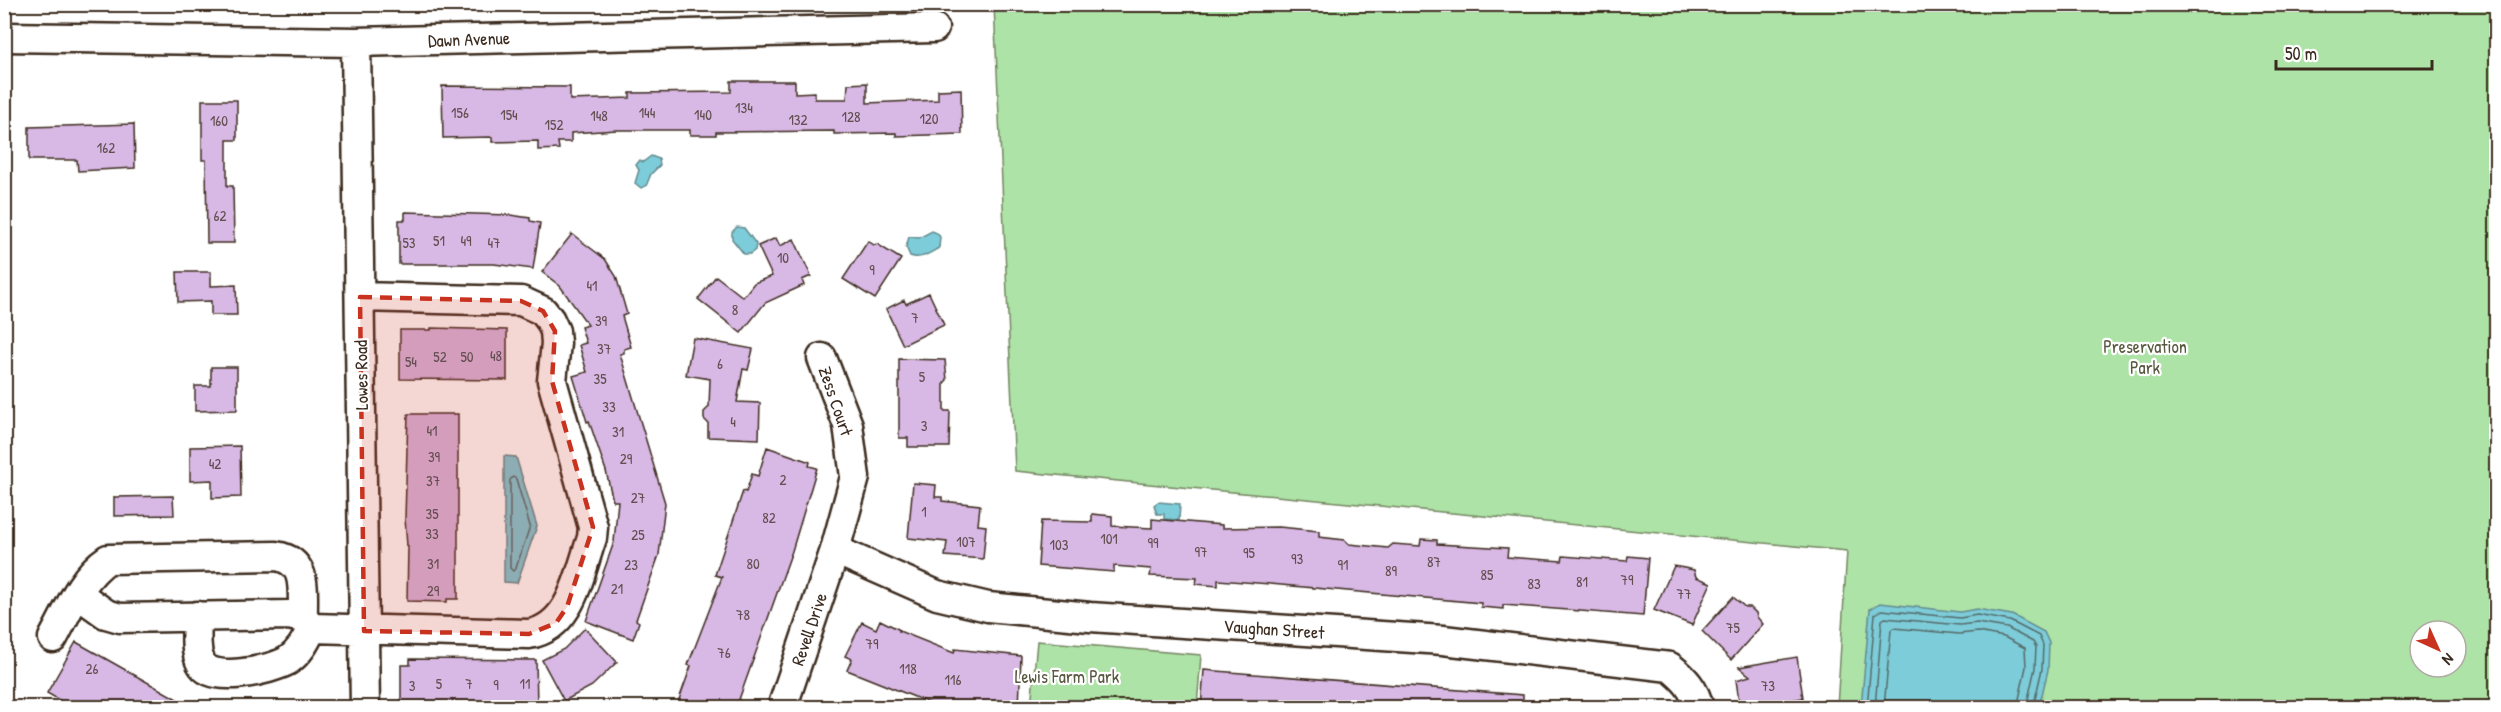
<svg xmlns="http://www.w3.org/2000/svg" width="2501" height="712" viewBox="0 0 2501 712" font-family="'Patrick Hand',sans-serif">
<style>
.green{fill:#ade3a6;stroke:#748662;stroke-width:1.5;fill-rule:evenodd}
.water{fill:#7dccd9;stroke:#638b8e;stroke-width:1.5}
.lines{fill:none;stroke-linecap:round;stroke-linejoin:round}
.shore{stroke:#556b69;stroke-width:1.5}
.building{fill:#d8b8e4;stroke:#3b2a1e;stroke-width:1.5}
.minor-casing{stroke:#3b2a1e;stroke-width:33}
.minor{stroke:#fff;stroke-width:28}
.marked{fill:#c8321e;fill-opacity:0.2;stroke:#c8321e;stroke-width:4.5;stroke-dasharray:12 8;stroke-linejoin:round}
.labels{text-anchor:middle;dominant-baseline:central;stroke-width:4.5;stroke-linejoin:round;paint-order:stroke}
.number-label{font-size:15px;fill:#624e50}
.street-label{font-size:18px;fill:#3b2a1e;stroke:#fff}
.park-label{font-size:18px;fill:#585840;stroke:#fff}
</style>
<rect width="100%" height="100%" fill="#fff"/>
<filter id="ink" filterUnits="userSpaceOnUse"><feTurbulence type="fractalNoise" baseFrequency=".0167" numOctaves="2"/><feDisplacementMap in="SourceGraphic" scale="12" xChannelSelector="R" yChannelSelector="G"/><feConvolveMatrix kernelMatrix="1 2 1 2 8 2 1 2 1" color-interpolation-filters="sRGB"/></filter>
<g filter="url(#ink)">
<path class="green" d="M 994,5 L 2496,5 L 2496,707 L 1837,707 L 1847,551 L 1015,471 ZM 2420,631 L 2456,631 L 2456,667 L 2420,667 Z
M 1037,641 L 1201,655 L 1197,707 L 1031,707 Z"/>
<path class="water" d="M 651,156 L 659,159 L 660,165 L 651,174 L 646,186 L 641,188 L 635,183 L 639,170 L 636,165 L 640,160 L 643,162 Z
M 737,227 L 744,228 L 756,244 L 755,250 L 750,254 L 744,254 L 732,239 L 732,232 Z
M 932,231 L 937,233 L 940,237 L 939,248 C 929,253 922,260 910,256 L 906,247 L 909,237 L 919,238 Z
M 504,456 L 516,457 L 537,526 L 517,583 L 504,582 Z
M 1158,502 L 1180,504 L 1179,520 L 1164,519 L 1164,514 L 1157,514 L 1154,505 Z
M 1880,603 L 1960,612 L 1977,609 L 2012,615 L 2044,632 L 2049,643 L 2048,670 L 2039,707 L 1861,707 L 1870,609 Z"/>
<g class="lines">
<path class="shore" d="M 513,477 L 516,479 L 530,526 L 516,568 L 513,571 L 510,568 L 510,480 Z
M 1867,708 L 1875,614 L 1882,610 L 1960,618 L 1977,615 L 2010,621 L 2039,636 L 2043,645 L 2042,669 L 2033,708
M 1875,708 L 1882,620 L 1885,618 L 1960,625 L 1977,623 L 2007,628 L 2033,642 L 2036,647 L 2035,668 L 2026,708
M 1884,708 L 1891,630 L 1894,628 L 1959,634 L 1978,632 L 2004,637 L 2025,648 L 2026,667 L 2017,708"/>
</g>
<path class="building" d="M 731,81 L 795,81 L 795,93 L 815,92 L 815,99 L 847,99 L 848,84 L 867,83 L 867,103 L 938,100 L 938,90 L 961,89 L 962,134 L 896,136 L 896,133 L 834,134 L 834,131 L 716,132 L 716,135 L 690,135 L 690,130 L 617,130 L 571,133 L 571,142 L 558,142 L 559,149 L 538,150 L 538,141 L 492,142 L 492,137 L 443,138 L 442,86 L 570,87 L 570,100 L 630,98 L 630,93 L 731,92 Z
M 202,100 L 237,100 L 237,140 L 227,140 L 227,186 L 233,186 L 234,243 L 207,243 L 206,160 L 202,160 Z
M 134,124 L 135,168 L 78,171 L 77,160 L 29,160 L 29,127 Z
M 405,212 L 510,215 L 530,218 L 530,221 L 540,223 L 533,269 L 494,264 L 399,264 L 399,220 L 405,220 Z
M 572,234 L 605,259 L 616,276 L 627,314 L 622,316 L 631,347 L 624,349 L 624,353 L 620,354 L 665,503 L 659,555 L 636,620 L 639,622 L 633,639 L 586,621 L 614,542 L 618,501 L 613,501 L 606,471 L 589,421 L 587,422 L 573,376 L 587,372 L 579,345 L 586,343 L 581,327 L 588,325 L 560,286 L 542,272 Z
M 776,238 L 780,246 L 794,239 L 811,276 L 802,280 L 804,285 L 765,303 L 741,333 L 698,299 L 716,276 L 743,297 L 754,283 L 772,276 L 758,246 Z
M 868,241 L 874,245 L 877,244 L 901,259 L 875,299 L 843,279 Z
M 177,272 L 211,272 L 211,286 L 236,285 L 237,315 L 211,315 L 211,301 L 178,302 Z
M 929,293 L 944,325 L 903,345 L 886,309 L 904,300 L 906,304 Z
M 431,328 L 507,330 L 507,380 L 400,379 L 400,330 L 431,330 Z
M 693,338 L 753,349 L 748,370 L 743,369 L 737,402 L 760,403 L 759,439 L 708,437 L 708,423 L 704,419 L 704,412 L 709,407 L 710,379 L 686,375 Z
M 899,359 L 945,360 L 947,380 L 944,383 L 944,411 L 950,411 L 949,447 L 908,447 L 908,438 L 899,438 Z
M 211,367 L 237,367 L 237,410 L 195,411 L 195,386 L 211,386 Z
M 408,414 L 458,414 L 458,599 L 447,599 L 447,602 L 407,601 L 408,546 L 407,546 L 405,518 Z
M 240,446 L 241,497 L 212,498 L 212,480 L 190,481 L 190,447 Z
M 767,447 L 810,462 L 809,466 L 817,468 L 792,551 L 736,708 L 676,708 L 691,666 L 688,665 L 722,577 L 715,575 L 743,491 L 746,492 L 752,474 L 758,476 Z
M 913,483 L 936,485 L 935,497 L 942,497 L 942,501 L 980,505 L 978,525 L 986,526 L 983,559 L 945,556 L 947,542 L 908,538 Z
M 173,496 L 174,515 L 114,516 L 114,497 Z
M 1092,514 L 1112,516 L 1112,526 L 1152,528 L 1152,519 L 1222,525 L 1222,528 L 1279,527 L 1319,531 L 1319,537 L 1345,540 L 1349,544 L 1388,548 L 1393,544 L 1420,546 L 1421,539 L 1437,540 L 1437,544 L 1508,548 L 1507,557 L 1562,561 L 1563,556 L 1627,561 L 1628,556 L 1648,558 L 1643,616 L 1503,605 L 1503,609 L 1481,607 L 1481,603 L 1270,584 L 1218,580 L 1218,586 L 1196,584 L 1197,578 L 1150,576 L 1151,569 L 1114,566 L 1114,572 L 1038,566 L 1041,521 L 1092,522 Z
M 1674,566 L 1694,570 L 1696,577 L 1711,583 L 1692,625 L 1654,610 Z
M 1733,597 L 1745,607 L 1750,607 L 1756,613 L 1757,617 L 1763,624 L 1731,660 L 1702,631 Z
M 880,620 L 900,630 L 899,631 L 954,653 L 955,649 L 1021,656 L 1019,708 L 948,708 L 932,704 L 847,670 L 852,659 L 845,656 L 862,622 L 876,629 Z
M 585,628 L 617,662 L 592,686 L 564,701 L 542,660 L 564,649 Z
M 76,642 L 193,708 L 73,708 L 47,693 Z
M 1797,657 L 1803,698 L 1740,708 L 1736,680 L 1750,676 L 1739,667 Z
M 410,659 L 536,660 L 537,706 L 401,706 L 401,665 L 410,665 Z
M 1204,670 L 1523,695 L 1523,708 L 1201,708 Z"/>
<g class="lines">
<defs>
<path id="minor" d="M 4,37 L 356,42 L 934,28
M 356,42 L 365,708
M 835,550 L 937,595 L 988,607 L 1090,617 L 1443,640 L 1670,667 C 1684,678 1695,689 1699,708
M 78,594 L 106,614 L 120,618 L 289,615 L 303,618 L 312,628 L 529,634 C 572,627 579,574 592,538 L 593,527 L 552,381 L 556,343 L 555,331 L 550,320 L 543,311 L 521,301 L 360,297
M 197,616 C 197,630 194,650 201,663 C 212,684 270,670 287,661 C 300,653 306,640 312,628
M 53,638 C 68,611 81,577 108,559 L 276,556 C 309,561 302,592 303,618
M 782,708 L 835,550 L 855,477 L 848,425 L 822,358"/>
</defs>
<use href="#minor" class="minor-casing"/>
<use href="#minor" class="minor"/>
</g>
</g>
<path class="marked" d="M 360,297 L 521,301 L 543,311 L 555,331 L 552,381 L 593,527 L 567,607 L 556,623 L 529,634 L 364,631 Z"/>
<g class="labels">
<g class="number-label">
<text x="744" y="107">134</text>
<text x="460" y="112">156</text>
<text x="647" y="112">144</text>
<text x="509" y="114">154</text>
<text x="703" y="114">140</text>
<text x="599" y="115">148</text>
<text x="851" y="116">128</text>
<text x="929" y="118">120</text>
<text x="798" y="119">132</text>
<text x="219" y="120">160</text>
<text x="554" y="124">152</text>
<text x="106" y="147">162</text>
<text x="220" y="215">62</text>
<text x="439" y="240">51</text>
<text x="466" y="240">49</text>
<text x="409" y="242">53</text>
<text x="494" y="242">47</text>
<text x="783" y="257">10</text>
<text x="872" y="269">9</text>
<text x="592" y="285">41</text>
<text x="735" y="309">8</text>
<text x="915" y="317">7</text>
<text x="601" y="320">39</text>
<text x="604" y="348">37</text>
<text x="496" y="355">48</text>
<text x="440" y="356">52</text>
<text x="467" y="356">50</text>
<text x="411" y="361">54</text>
<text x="720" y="363">6</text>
<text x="922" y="376">5</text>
<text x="600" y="378">35</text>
<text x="609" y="406">33</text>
<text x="733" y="421">4</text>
<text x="924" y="425">3</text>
<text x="432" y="430">41</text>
<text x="618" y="431">31</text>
<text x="434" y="456">39</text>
<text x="626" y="458">29</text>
<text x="215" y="463">42</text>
<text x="783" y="479">2</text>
<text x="433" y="480">37</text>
<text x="638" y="497">27</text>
<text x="924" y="511">1</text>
<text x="432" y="513">35</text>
<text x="769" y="517">82</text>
<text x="432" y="533">33</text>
<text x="638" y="534">25</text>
<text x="1109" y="538">101</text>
<text x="966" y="541">107</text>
<text x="1153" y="542">99</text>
<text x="1059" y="544">103</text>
<text x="1201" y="551">97</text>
<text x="1249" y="552">95</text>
<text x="1297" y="558">93</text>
<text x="1434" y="561">87</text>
<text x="433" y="563">31</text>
<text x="753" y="563">80</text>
<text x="631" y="564">23</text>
<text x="1343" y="564">91</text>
<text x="1391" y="570">89</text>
<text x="1487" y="574">85</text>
<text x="1627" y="579">79</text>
<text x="1582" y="581">81</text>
<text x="1534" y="583">83</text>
<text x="617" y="588">21</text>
<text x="433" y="590">29</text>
<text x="1684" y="593">77</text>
<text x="743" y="614">78</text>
<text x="1733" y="627">75</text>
<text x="872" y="643">79</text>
<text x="724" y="652">76</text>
<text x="92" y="668">26</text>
<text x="908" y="668">118</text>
<text x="953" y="679">116</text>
<text x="439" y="683">5</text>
<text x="469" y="683">7</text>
<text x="525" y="683">11</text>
<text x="496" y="684">9</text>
<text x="412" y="685">3</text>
<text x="1768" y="685">73</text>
</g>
<g class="street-label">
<text transform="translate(469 39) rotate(-2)">Dawn Avenue</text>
<text transform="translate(361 375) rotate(-91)">Lowes Road</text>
<text transform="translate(836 401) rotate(71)">Zess Court</text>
<text transform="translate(809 629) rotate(-71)">Revell Drive</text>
<text transform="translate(1274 629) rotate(4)">Vaughan Street</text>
</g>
<g class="park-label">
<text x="2145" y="346">Preservation<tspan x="2145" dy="21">Park</tspan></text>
<text x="1067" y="676">Lewis Farm Park</text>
</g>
</g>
<rect width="2501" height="712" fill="none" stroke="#fff" stroke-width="24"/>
<rect x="12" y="12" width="2477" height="688" fill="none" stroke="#3b2a1e" stroke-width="2" filter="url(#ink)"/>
<g transform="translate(2438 649) rotate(135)"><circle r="28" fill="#ffffff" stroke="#b1aaa5" stroke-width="1.5"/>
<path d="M0-4.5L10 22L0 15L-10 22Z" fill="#c8321e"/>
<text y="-9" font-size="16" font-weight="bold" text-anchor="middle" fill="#3b2a1e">N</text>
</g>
<path d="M2276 60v9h156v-9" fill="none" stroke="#3b2a1e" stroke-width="3"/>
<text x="2285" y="60" font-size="18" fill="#3b2a1e" stroke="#ffffff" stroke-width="4.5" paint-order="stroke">50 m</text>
</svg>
